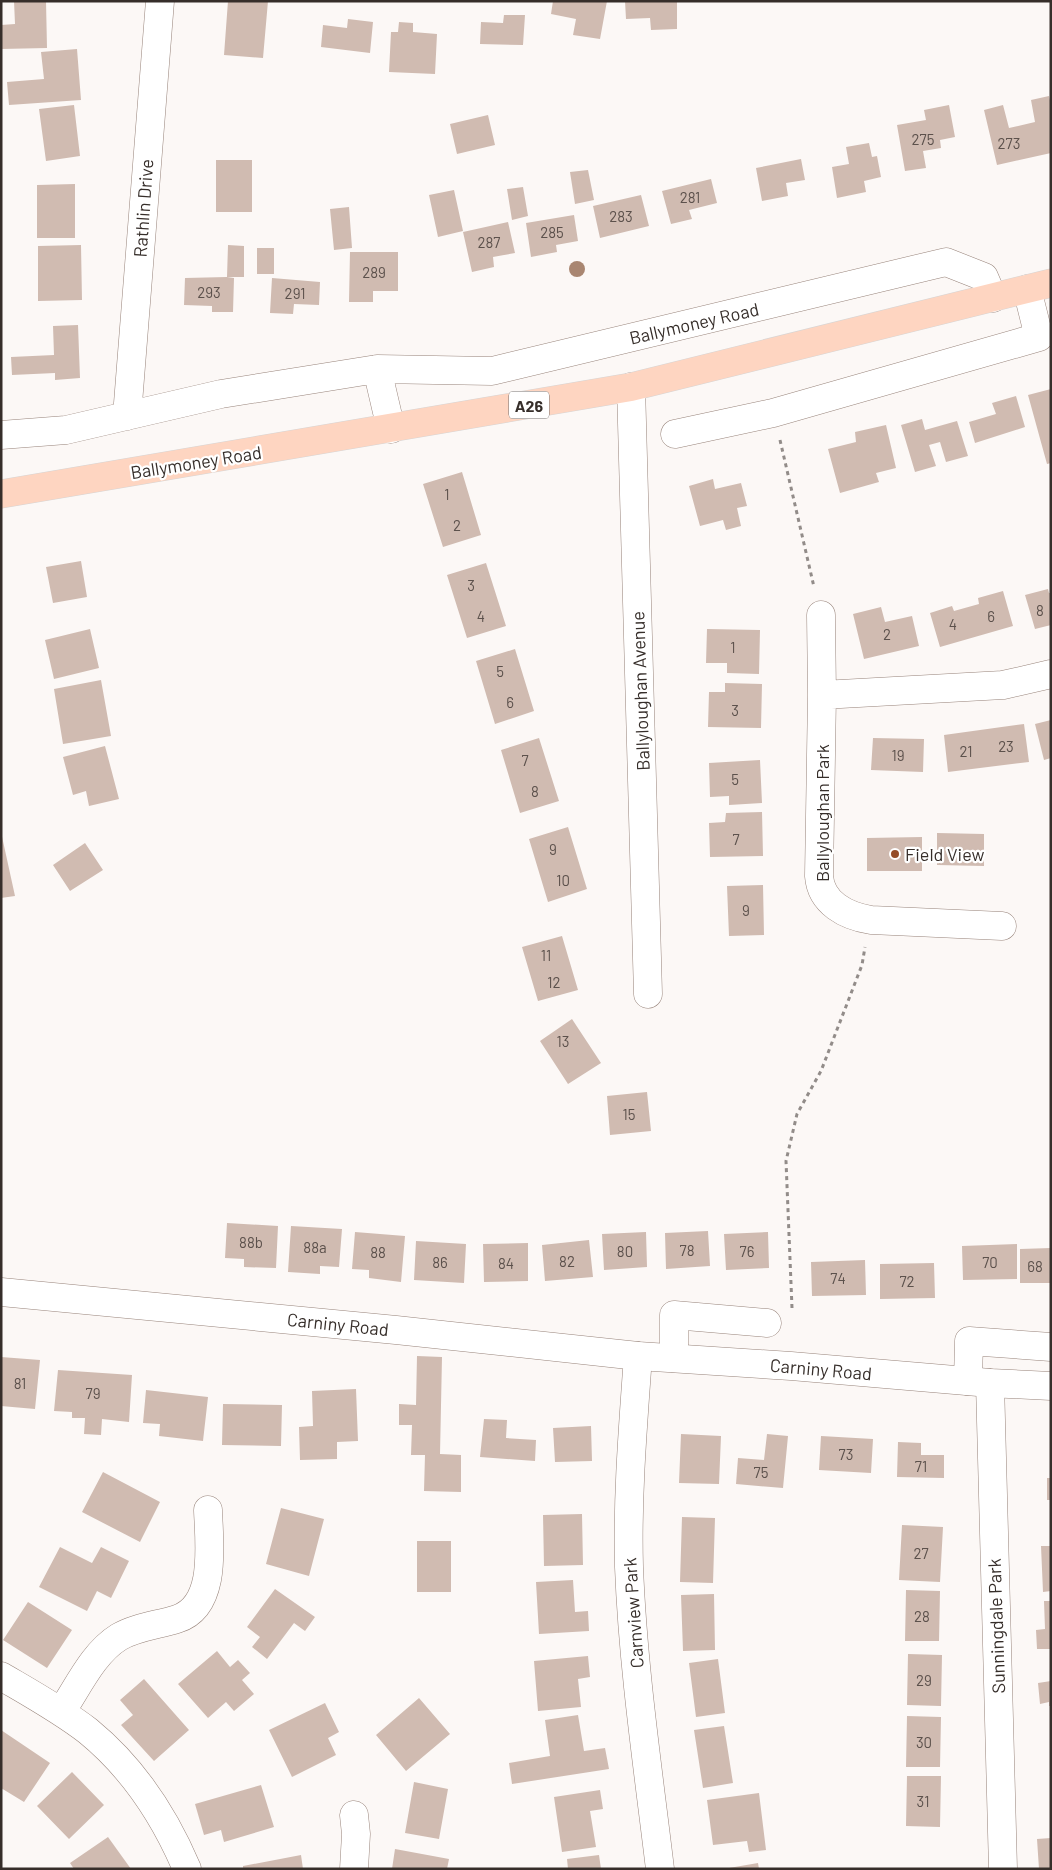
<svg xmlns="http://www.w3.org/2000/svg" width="1052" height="1870" viewBox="0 0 1052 1870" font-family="Barlow,sans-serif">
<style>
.building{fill:#d0bbb1}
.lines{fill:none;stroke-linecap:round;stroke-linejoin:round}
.minor-casing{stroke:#98847b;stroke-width:29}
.tertiary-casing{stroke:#98847b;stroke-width:29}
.primary-casing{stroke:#d7d5d4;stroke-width:29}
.path{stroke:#928c89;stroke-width:3;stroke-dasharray:4 4;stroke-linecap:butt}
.minor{stroke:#fff;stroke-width:28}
.tertiary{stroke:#fff;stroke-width:28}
.primary{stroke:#fed5c1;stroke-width:28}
.tree{fill:#a98671}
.poi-dot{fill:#944c28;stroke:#fff;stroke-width:2}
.labels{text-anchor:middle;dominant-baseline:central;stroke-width:4.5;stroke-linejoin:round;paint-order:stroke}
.number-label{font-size:15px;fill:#5c514c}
.shield{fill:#fff;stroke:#726d6a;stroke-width:1}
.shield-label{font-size:16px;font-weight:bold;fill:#362e2a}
.street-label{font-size:18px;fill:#362e2a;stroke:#fff}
.poi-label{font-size:18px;fill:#362e2a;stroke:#fff;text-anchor:start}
</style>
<rect width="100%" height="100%" fill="#fcf8f6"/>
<path class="building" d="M 14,1 L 46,1 L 47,48 L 1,49 L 1,25 L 15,24 Z
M 228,1 L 268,1 L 263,58 L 224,55 Z
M 553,1 L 607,1 L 600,39 L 573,35 L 576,19 L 551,14 Z
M 625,1 L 677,1 L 677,29 L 651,30 L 650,18 L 626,19 Z
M 504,15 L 525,15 L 523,45 L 480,44 L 481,22 L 503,23 Z
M 348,19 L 373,22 L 370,53 L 321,47 L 323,25 L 347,28 Z
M 399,22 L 413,23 L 413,32 L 437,34 L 435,74 L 389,72 L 391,32 L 398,32 Z
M 77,49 L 81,100 L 9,105 L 7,82 L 44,79 L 41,52 Z
M 1049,96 L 1051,105 L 1051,153 L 997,165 L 984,110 L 1003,105 L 1009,128 L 1035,122 L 1031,100 Z
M 74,105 L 80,156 L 46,161 L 39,109 Z
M 949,105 L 955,137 L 940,140 L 941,148 L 923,151 L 926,168 L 905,171 L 897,125 L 926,120 L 924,110 Z
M 488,115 L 495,145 L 457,154 L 450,124 Z
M 869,143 L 872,157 L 877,156 L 881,177 L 864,181 L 866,192 L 837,198 L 832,167 L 849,164 L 846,147 Z
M 801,159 L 805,180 L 786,183 L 788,196 L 762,201 L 756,168 Z
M 216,160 L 252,160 L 252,212 L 216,212 Z
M 588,170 L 594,200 L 575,204 L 570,172 Z
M 711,179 L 717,203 L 689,210 L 692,219 L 671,224 L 662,191 Z
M 75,184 L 75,238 L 37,238 L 37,185 Z
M 523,187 L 528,216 L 512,220 L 507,189 Z
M 454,190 L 463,231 L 438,237 L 429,195 Z
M 641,195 L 649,226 L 600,238 L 593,206 Z
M 349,207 L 352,248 L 334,250 L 330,209 Z
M 574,215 L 578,241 L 556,245 L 557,252 L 531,257 L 526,223 Z
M 508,222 L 515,253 L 493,257 L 494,267 L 472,272 L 463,232 Z
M 81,245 L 82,300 L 38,301 L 38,246 Z
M 228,245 L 244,246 L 244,277 L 227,277 Z
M 257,248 L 274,248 L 274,274 L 257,274 Z
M 350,252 L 398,252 L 398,291 L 373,291 L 373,302 L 349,302 Z
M 227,277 L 234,278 L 233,312 L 212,312 L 212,306 L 184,305 L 185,278 Z
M 272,278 L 320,282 L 319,305 L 294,304 L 293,314 L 270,313 Z
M 78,325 L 80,378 L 55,380 L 55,373 L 12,375 L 11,357 L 54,355 L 53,326 Z
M 1051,389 L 1051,463 L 1047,464 L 1028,395 Z
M 1016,396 L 1025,427 L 975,443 L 969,422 L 996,414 L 992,403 Z
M 922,419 L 925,430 L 957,421 L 968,456 L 946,462 L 940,442 L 929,445 L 936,466 L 915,472 L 901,425 Z
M 886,425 L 896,468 L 876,473 L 879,482 L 840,493 L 828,449 L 856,442 L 855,432 Z
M 462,472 L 481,535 L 443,547 L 423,484 Z
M 713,479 L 715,489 L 741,483 L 747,506 L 737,508 L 741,526 L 726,530 L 723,520 L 700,526 L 689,486 Z
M 81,561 L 87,597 L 53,603 L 46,567 Z
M 486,563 L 506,626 L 467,638 L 447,575 Z
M 1048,589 L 1049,593 L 1051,593 L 1051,625 L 1035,629 L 1025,595 Z
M 1003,591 L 1013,626 L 940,647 L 930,613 L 952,606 L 954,611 L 979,604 L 978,598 Z
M 881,607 L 885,622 L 912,616 L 919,646 L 864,659 L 853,614 Z
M 90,629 L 99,668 L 54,679 L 45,640 Z
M 707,629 L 760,630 L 759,674 L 727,673 L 727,663 L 706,663 Z
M 515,649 L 534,711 L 495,724 L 476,661 Z
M 101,680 L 111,736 L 63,744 L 54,689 Z
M 725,683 L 762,684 L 761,728 L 708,727 L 709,692 L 725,692 Z
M 1051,720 L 1051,758 L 1044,760 L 1035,724 Z
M 1024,724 L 1029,762 L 948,772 L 944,735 Z
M 539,738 L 559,801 L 520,813 L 501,750 Z
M 873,738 L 924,739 L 923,772 L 871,770 Z
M 105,746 L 119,799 L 89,806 L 86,791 L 73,795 L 63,757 Z
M 760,760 L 762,803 L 729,805 L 729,796 L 710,797 L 709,763 Z
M 762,812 L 763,856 L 710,857 L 709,823 L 725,822 L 726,813 Z
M 568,827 L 587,889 L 548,902 L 529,839 Z
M 1,832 L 15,896 L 1,898 Z
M 937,833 L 984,834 L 984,866 L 937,865 Z
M 922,837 L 922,871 L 867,871 L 867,838 Z
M 85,843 L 103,870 L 70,891 L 53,865 Z
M 763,885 L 764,935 L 729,936 L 727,886 Z
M 562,936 L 578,990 L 538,1001 L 522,947 Z
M 572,1019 L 601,1063 L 568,1084 L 540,1041 Z
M 647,1092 L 651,1131 L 610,1135 L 607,1096 Z
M 227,1223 L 278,1226 L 276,1268 L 244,1267 L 244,1259 L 225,1258 Z
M 291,1226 L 342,1229 L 339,1267 L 320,1266 L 320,1274 L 288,1272 Z
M 708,1231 L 710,1266 L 666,1269 L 665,1233 Z
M 355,1232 L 405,1236 L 401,1282 L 369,1278 L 369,1270 L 352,1269 Z
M 646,1232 L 647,1267 L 604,1270 L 602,1234 Z
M 768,1232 L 769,1268 L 726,1270 L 724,1234 Z
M 589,1240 L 593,1277 L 545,1281 L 542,1245 Z
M 416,1241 L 466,1244 L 464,1283 L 414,1280 Z
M 528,1243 L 528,1281 L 484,1282 L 483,1244 Z
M 1017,1244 L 1017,1279 L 963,1280 L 962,1246 Z
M 1051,1248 L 1051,1283 L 1020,1283 L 1020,1249 Z
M 865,1260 L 866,1295 L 812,1296 L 811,1262 Z
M 934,1263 L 935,1298 L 880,1299 L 880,1264 Z
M 417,1356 L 442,1357 L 440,1454 L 461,1455 L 461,1492 L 424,1491 L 425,1455 L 411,1455 L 412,1425 L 399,1425 L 399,1404 L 416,1405 Z
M 1,1357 L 40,1360 L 35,1409 L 1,1406 Z
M 58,1370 L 132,1375 L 129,1422 L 102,1419 L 101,1435 L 84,1434 L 85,1418 L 72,1418 L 72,1412 L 54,1411 Z
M 356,1389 L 358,1441 L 337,1442 L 337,1459 L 300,1460 L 299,1427 L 313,1426 L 312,1391 Z
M 146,1390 L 208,1397 L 203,1441 L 159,1436 L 160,1424 L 143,1423 Z
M 223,1404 L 282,1405 L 281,1446 L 222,1445 Z
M 484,1419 L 507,1420 L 506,1438 L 536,1440 L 535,1461 L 480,1457 Z
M 591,1426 L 592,1461 L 555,1462 L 553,1428 Z
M 681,1434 L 721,1436 L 719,1484 L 679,1483 Z
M 767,1434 L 788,1436 L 783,1488 L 736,1484 L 738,1458 L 764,1460 Z
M 821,1436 L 873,1439 L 871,1473 L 819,1470 Z
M 898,1442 L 921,1443 L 921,1455 L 944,1455 L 944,1478 L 897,1477 Z
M 103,1472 L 160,1502 L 140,1542 L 82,1512 Z
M 1047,1478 L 1051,1478 L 1051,1500 L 1047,1500 Z
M 281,1508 L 324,1519 L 309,1576 L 266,1564 Z
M 582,1514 L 583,1565 L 544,1566 L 543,1515 Z
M 682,1517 L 715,1518 L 713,1583 L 680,1582 Z
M 902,1525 L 943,1527 L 940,1582 L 899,1580 Z
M 417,1541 L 451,1541 L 451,1592 L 417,1592 Z
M 1041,1546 L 1051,1546 L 1051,1591 L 1043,1592 Z
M 60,1547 L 92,1563 L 101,1547 L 129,1561 L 111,1598 L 97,1591 L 87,1611 L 39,1587 Z
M 573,1580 L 575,1612 L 588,1611 L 589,1631 L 539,1634 L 536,1582 Z
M 275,1589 L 315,1617 L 305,1631 L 294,1623 L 267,1659 L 252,1647 L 260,1637 L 247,1627 Z
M 906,1590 L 940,1591 L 939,1641 L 905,1641 Z
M 714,1594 L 715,1650 L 683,1651 L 681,1595 Z
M 1044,1601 L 1051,1601 L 1051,1649 L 1037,1649 L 1036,1630 L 1045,1629 Z
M 28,1602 L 72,1630 L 47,1668 L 3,1640 Z
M 217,1651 L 230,1667 L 238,1660 L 250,1673 L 242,1680 L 254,1694 L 234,1711 L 226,1702 L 208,1718 L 178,1684 Z
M 908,1654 L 942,1655 L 941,1706 L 907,1705 Z
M 588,1656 L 590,1677 L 578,1679 L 581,1707 L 538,1711 L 534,1661 Z
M 718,1659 L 725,1713 L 696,1717 L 689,1663 Z
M 144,1679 L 189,1730 L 154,1761 L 121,1725 L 133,1715 L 120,1700 Z
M 1051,1681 L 1051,1706 L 1049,1706 L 1049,1702 L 1040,1704 L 1038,1683 Z
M 419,1698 L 450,1734 L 406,1771 L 376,1735 Z
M 325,1703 L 339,1732 L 328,1738 L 336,1755 L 292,1777 L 269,1730 Z
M 578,1715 L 584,1751 L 605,1748 L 609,1769 L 512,1784 L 509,1763 L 550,1756 L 545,1720 Z
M 907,1716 L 941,1717 L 940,1767 L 906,1767 Z
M 724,1726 L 733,1783 L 703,1788 L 694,1730 Z
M 1,1730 L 50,1763 L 24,1802 L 1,1788 Z
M 72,1772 L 104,1805 L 69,1839 L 37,1806 Z
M 907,1776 L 941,1776 L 940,1827 L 906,1826 Z
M 414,1782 L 448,1789 L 439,1839 L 405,1833 Z
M 261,1785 L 274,1827 L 224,1842 L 221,1830 L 204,1835 L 195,1804 Z
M 600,1790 L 603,1809 L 590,1811 L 596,1847 L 562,1852 L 554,1797 Z
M 759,1793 L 766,1850 L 749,1852 L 747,1841 L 713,1845 L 707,1800 Z
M 108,1837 L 131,1869 L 74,1869 L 70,1863 Z
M 1051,1838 L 1051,1869 L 1039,1869 L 1037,1839 Z
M 395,1849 L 449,1859 L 447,1869 L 392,1869 Z
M 301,1855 L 303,1869 L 243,1869 L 243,1866 Z
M 599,1855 L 601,1869 L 568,1869 L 567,1859 Z
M 758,1863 L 759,1869 L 729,1869 L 729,1868 Z"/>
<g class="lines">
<defs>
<path id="minor" d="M 377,369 L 391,429
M 631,387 L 648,994
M 127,416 L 160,1
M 675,434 L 773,413 L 1039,337 L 1027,289
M 1,435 L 66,430 L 221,394 L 377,369 L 492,371 L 946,262 L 984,277 L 993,298
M 821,615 L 822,695 L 819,876 C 821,903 846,916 871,920 L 1002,926
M 822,695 L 1003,685 L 1051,674
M 638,1356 C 633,1426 627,1497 629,1567 C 633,1668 648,1769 660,1869
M 674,1358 L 674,1315 L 767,1323
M 968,1381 L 969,1341 L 1051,1347
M 990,1383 L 1003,1869
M 1,1676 C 30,1693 61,1710 88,1731 C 132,1767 165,1817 187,1869
M 61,1712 C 78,1687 93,1653 119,1637 C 136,1627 158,1625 177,1619 C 218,1606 209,1542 208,1510
M 354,1815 L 356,1834 L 354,1869"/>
<path id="tertiary" d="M 1,1292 L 396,1330 L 638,1356 L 791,1366 L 990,1383 L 1051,1386"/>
<path id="primary" d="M 1,494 L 631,387 L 1051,283"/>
</defs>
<use href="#minor" class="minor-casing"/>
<use href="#tertiary" class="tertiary-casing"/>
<use href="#primary" class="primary-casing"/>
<path class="path" d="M 780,440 L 814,587
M 792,1308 L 786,1161 L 797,1114 L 821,1071 L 862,965 L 865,947"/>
<use href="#minor" class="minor"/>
<use href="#tertiary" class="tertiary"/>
<use href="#primary" class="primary"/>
</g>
<circle class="tree" cx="577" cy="269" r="8"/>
<circle class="poi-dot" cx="895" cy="854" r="5"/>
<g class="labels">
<g class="number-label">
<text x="923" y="139">275</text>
<text x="1009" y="143">273</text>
<text x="690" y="197">281</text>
<text x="621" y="216">283</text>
<text x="552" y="232">285</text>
<text x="489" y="242">287</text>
<text x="374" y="272">289</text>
<text x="209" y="292">293</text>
<text x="295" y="293">291</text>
<text x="447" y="494">1</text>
<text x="457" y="525">2</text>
<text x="471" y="585">3</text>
<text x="1040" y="610">8</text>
<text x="481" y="616">4</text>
<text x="991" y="616">6</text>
<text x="953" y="624">4</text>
<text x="887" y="634">2</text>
<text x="733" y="647">1</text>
<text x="500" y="671">5</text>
<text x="510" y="702">6</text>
<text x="735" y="710">3</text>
<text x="1006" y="746">23</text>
<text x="966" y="751">21</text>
<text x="898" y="755">19</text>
<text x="525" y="760">7</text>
<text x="735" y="779">5</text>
<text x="535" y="791">8</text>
<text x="736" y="839">7</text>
<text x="553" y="849">9</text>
<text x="563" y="880">10</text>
<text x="746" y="910">9</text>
<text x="546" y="955">11</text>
<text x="554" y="982">12</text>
<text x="563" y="1041">13</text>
<text x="629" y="1114">15</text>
<text x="251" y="1242">88b</text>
<text x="315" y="1247">88a</text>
<text x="687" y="1250">78</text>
<text x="625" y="1251">80</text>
<text x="747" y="1251">76</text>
<text x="378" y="1252">88</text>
<text x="567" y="1261">82</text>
<text x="440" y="1262">86</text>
<text x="990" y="1262">70</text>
<text x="506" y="1263">84</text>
<text x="1035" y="1266">68</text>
<text x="838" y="1278">74</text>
<text x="907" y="1281">72</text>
<text x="20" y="1383">81</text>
<text x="93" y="1393">79</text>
<text x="846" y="1454">73</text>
<text x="921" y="1466">71</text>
<text x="761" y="1472">75</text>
<text x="921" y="1553">27</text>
<text x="922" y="1616">28</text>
<text x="924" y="1680">29</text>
<text x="924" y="1742">30</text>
<text x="923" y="1801">31</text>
</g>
<rect class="shield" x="509" y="391.5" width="40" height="27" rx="4"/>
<g class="shield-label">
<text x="529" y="405">A26</text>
</g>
<g class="street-label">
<text transform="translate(143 208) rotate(-86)">Rathlin Drive</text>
<text transform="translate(694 323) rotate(-13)">Ballymoney Road</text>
<text transform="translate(196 462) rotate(-9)">Ballymoney Road</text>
<text transform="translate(640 691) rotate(-92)">Ballyloughan Avenue</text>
<text transform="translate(822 813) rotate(-90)">Ballyloughan Park</text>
<text transform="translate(338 1324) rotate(6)">Carniny Road</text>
<text transform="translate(821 1369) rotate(5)">Carniny Road</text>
<text transform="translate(633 1613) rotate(-94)">Carnview Park</text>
<text transform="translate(996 1626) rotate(-92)">Sunningdale Park</text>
</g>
<g class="poi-label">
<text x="905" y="854">Field View</text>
</g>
</g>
<rect width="1052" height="1870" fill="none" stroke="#362e2a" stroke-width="5"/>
</svg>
